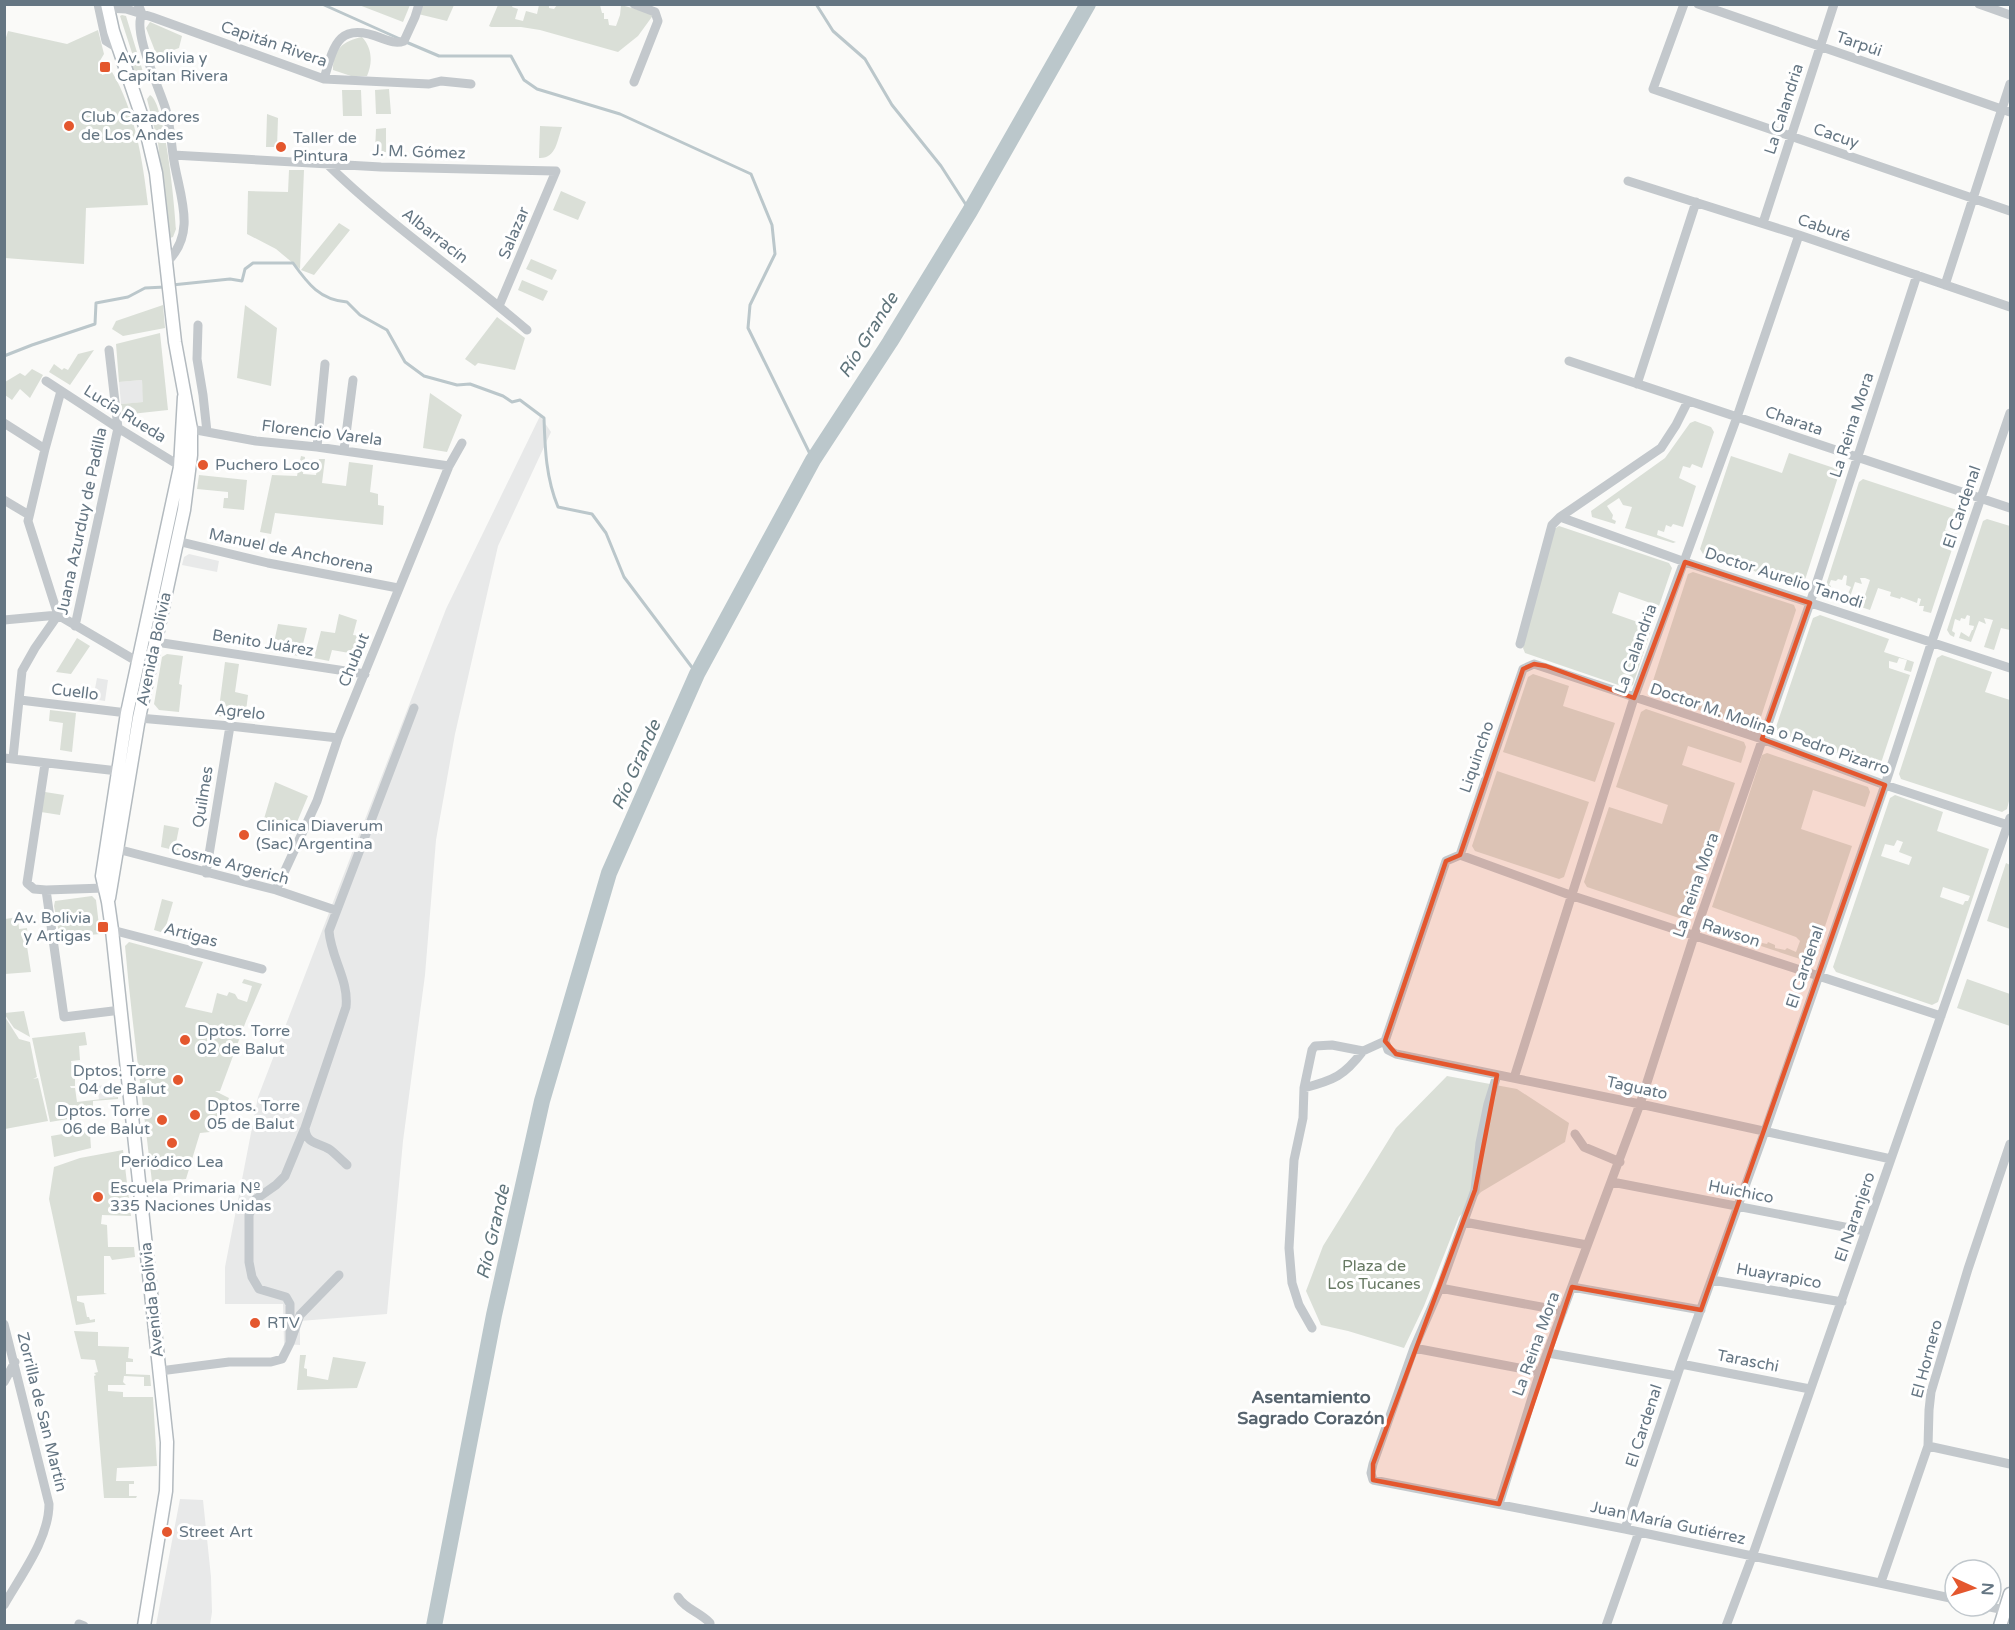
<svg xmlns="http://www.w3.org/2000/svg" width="2015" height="1630" viewBox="0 0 2015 1630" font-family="'Varela Round',sans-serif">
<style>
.built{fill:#e8e9e9}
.green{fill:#dadfd7;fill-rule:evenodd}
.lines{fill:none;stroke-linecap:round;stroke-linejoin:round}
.stream{stroke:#bbc7cb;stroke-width:3}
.river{stroke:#bbc7cb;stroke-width:16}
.secondary-casing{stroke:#b3babf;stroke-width:15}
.street{stroke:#c3c8cc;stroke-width:9}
.secondary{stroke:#fff;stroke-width:12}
.marked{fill:#e4572e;fill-opacity:0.2;stroke:#e4572e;stroke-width:4.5;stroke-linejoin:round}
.poi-dot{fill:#e4572e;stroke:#fff;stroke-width:2}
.labels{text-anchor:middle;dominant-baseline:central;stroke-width:6;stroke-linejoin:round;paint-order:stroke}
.street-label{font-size:16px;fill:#657683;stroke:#fff}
.poi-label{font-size:16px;fill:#657683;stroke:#fff;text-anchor:start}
.park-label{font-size:16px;fill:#687a64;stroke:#fff}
.water-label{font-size:18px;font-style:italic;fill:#60757c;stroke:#fff}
.neighbourhood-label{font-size:18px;font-weight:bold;fill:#57646e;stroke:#fff}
</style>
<rect width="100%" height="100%" fill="#fafaf8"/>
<path class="built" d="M 142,380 L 144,402 L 121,404 L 119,382 Z
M 540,416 L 551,432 L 498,546 L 455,734 L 436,840 L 425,975 L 403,1141 L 387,1314 L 300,1321 L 300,1345 L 284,1344 L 283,1304 L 225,1304 L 225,1267 L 258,1097 L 446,609 Z
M 189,554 L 219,561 L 217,572 L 182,565 L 184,557 Z
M 97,678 L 108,680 L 105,701 L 93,699 Z
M 116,1084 L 118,1097 L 99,1100 L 97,1086 Z
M 180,1499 L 203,1500 L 211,1577 L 212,1612 L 210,1625 L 156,1625 Z"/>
<path class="green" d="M 359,5 L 410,5 L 403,22 Z
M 416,5 L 454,5 L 447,21 L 414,13 Z
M 498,5 L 513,5 L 512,7 L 518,9 L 515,19 L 523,21 L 526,11 L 537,14 L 539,5 L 549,5 L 549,8 L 554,9 L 557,5 L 600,5 L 602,13 L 604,13 L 604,19 L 608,19 L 609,25 L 616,26 L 620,15 L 621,5 L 654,14 L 638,36 L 618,52 L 540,30 L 521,27 L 491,27 L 489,26 Z
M 122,15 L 126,16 L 143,72 L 132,71 L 128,58 L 133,56 L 120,16 Z
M 150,22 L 182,36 L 179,48 L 157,56 L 146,28 Z
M 98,30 L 104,54 L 98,64 L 102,75 L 112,72 C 135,110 143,162 148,205 L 86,208 L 84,264 L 5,258 L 4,44 L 8,31 L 67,44 Z
M 362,37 C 372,48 373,62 367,76 L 351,76 L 333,70 C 333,49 343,41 362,37 Z
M 389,89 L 391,114 L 376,114 L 375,90 Z
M 342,90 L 361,90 L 362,116 L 343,116 Z
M 150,95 C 165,102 175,208 176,229 L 173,237 L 170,238 L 168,236 L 158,143 L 147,99 Z
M 267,114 L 278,118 L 277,147 L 266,147 Z
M 540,126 L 562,127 C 557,141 556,159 539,158 Z
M 386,128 L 386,152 L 375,152 L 376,129 Z
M 289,170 L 304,170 L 300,269 L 276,249 L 247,234 L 248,191 L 288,192 Z
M 561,191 L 586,202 L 578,220 L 553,210 Z
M 339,223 L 350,230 L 314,275 L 301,270 Z
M 531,259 L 557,270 L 552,280 L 526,269 Z
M 522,280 L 548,291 L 543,301 L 518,290 Z
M 163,305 L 165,328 L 123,336 L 112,329 L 116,321 Z
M 245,305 L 277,328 L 271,386 L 237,378 Z
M 497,317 L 525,338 L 515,370 L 478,363 L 475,366 L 465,359 Z
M 160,333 L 168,410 L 122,415 L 121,404 L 143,402 L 142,380 L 119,382 L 116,344 Z
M 94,350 L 70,385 L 49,372 L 54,364 L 62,370 L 64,368 L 68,370 L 78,354 Z
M 32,369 L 43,375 L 30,398 L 20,389 L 12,400 L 5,395 L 5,382 L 20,373 L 25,376 Z
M 430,393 L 462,415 L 447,452 L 423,448 Z
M 1695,421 L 1711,427 L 1714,432 L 1702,468 L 1692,464 L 1690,468 L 1683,466 L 1679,478 L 1696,486 L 1683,527 L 1673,524 L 1671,527 L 1666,525 L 1664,532 L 1658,530 L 1657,535 L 1676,542 L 1673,543 L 1625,528 L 1632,507 L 1623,505 L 1619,498 L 1607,506 L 1613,515 L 1612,519 L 1616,521 L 1615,524 L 1592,517 L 1591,511 L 1665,458 L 1690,423 Z
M 1789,453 L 1837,469 L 1839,474 L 1804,583 L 1799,586 L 1703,554 L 1700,549 L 1731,456 L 1782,473 Z
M 301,456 L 305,457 L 303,474 L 316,475 L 319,459 L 325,459 L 322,483 L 346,486 L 349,462 L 373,465 L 370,492 L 378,494 L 378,505 L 384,506 L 383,525 L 275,513 L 271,534 L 260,532 L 272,475 L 297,476 Z
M 199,475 L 247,480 L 244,510 L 223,508 L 224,498 L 228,498 L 228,492 L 197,489 Z
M 1863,479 L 1960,511 L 1963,515 L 1962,518 L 1955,516 L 1954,519 L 1949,518 L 1945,530 L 1957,534 L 1931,613 L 1923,611 L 1924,606 L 1919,606 L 1921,599 L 1918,598 L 1917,603 L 1901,597 L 1900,599 L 1890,596 L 1891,592 L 1878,588 L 1870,610 L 1861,607 L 1870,580 L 1865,578 L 1860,578 L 1862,584 L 1855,582 L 1848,603 L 1835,599 L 1837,592 L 1846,598 L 1851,587 L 1846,585 L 1847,576 L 1844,575 L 1842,580 L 1838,579 L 1836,581 L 1831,580 L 1829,585 L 1831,586 L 1829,592 L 1832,593 L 1831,597 L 1826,596 L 1824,591 L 1859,482 Z
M 1987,519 L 2010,526 L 2010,630 L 2001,628 L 1994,650 L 1984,647 L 1993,620 L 1984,618 L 1986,624 L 1979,621 L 1971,642 L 1959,638 L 1961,632 L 1969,637 L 1972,630 L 1973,630 L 1974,626 L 1969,625 L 1970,616 L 1967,615 L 1965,619 L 1961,618 L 1960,621 L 1955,619 L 1952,631 L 1955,633 L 1954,637 L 1950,635 L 1947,630 L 1983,521 Z
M 1559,526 L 1669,563 L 1672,568 L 1659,606 L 1619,592 L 1612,613 L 1652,627 L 1633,685 L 1627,688 L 1525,653 L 1523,648 L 1554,529 Z
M 1693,572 L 1794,605 L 1796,610 L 1758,726 L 1753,728 L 1653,695 L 1650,690 L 1688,574 Z
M 339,614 L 357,620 L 353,635 L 368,637 L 361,655 L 332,650 L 329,661 L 314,658 L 321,631 L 335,633 Z
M 1820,615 L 1889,639 L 1884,652 L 1914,662 L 1911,672 L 1904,670 L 1907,660 L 1899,658 L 1897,663 L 1889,661 L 1889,668 L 1910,675 L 1881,763 L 1874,766 L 1778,733 L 1776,727 L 1813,618 Z
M 278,624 L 307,628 L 300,656 L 272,652 Z
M 77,638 L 90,646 L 71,674 L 56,672 Z
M 167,654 L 183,656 L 179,684 L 182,685 L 179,712 L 159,710 L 154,704 L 162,657 Z
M 1942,655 L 1992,672 L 1985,692 L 2010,700 L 2010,797 L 2007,809 L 2002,812 L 1901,779 L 1899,774 L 1937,658 Z
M 225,662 L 239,664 L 235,692 L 248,695 L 245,719 L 218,716 Z
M 1533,674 L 1569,686 L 1563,706 L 1615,723 L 1595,782 L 1503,752 L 1528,677 Z
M 1646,709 L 1744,742 L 1746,747 L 1741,763 L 1688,746 L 1682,765 L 1735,783 L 1690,918 L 1685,920 L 1587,887 L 1584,882 L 1609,807 L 1662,824 L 1668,805 L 1616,787 L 1641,712 Z
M 50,710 L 76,713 L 72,752 L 60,750 L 63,723 L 49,721 Z
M 1767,753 L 1868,787 L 1870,792 L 1865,807 L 1813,790 L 1801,829 L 1852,846 L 1814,959 L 1809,962 L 1761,946 L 1762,943 L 1767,944 L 1768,942 L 1775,945 L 1775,948 L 1785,950 L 1787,948 L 1796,952 L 1800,941 L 1796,937 L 1712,907 L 1762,755 Z
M 1497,771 L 1589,802 L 1564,877 L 1559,879 L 1475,851 L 1472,846 Z
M 275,782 L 308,796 L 292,834 L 263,822 Z
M 45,792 L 64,795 L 60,815 L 41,812 Z
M 1895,795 L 1943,812 L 1937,831 L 1989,849 L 1938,1002 L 1932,1005 L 1836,972 L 1833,967 L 1890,798 ZM 1897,840 L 1903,842 L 1899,852 L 1912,857 L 1909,865 L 1881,856 L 1885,844 L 1894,846 ZM 1943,887 L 1970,896 L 1968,901 L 1965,901 L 1963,905 L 1940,897 Z
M 164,825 L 179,828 L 176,843 L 180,844 L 178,851 L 161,847 Z
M 2006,863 L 2010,865 L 2010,929 L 1987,921 Z
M 92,896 L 96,900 L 100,934 L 60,938 L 54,906 L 55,901 Z
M 162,899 L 173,902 L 164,933 L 154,930 Z
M 18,917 L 19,929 L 27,928 L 28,939 L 26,940 L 31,972 L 5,974 L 5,919 Z
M 129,942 L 203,962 L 185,1007 L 212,1013 L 217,993 L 227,996 L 229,992 L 235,994 L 238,999 L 247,1002 L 252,986 L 242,983 L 244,979 L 262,984 L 246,1021 L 220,1091 L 215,1091 L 229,1098 L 220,1121 L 214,1121 L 210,1132 L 200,1133 L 186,1179 L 152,1182 C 143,1103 132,1024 125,946 Z
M 1967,979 L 2010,994 L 2010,1026 L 1957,1008 Z
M 24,1011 L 30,1037 L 14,1028 L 5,1015 L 5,1013 Z
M 5,1017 L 19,1039 L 30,1042 L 37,1077 L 33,1079 L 38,1078 L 48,1121 L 5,1129 Z
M 85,1032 L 87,1045 L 79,1046 L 80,1060 L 71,1061 L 73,1074 L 82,1074 L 83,1078 L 75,1079 L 75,1086 L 70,1086 L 71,1088 L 75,1088 L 77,1102 L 118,1097 L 118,1099 L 93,1101 L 93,1109 L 84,1111 L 86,1116 L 50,1122 L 32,1038 Z
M 1447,1076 L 1517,1089 L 1569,1123 L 1565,1142 L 1481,1192 L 1459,1217 L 1424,1306 L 1404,1348 L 1348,1331 L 1321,1325 L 1306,1291 L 1323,1246 L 1396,1128 Z
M 103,1127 L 103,1132 L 90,1134 L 91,1148 L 54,1157 L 51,1136 Z
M 123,1150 L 131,1216 L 102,1215 L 101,1224 L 107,1225 L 108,1247 L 134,1247 L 135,1257 L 112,1260 L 110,1256 L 104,1256 L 104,1293 L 107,1294 L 77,1296 L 77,1301 L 84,1303 L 87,1317 L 89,1317 L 90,1320 L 95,1319 L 95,1322 L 76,1325 L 49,1199 L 54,1167 L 80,1158 Z
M 74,1331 L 98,1332 L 98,1346 L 129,1347 L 128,1358 L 133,1359 L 133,1362 L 126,1362 L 126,1374 L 150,1375 L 151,1386 L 144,1386 L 144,1377 L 124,1376 L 123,1382 L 126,1385 L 108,1385 L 108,1391 L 123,1392 L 123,1397 L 153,1397 L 157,1466 L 117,1468 L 116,1481 L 134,1481 L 134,1484 L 129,1484 L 129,1496 L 137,1496 L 136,1498 L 104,1498 L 94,1376 L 96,1375 L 94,1373 L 98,1372 L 95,1360 L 81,1359 Z
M 300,1355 L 306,1355 L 304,1368 L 307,1369 L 307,1376 L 328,1380 L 333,1357 L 366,1362 L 357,1388 L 297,1390 Z"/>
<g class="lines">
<path class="stream" d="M 322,4 L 400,39
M 816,4 L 833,31 L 865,59 L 892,105 L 941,166 L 970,211
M 406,42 L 439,56 L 511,56 L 524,80 L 537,89 L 620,114 L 751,174 L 772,225 L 775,254 L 750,305 L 748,328 L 813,460
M 172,285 L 230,279 L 242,281 L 245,269 L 253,263 L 293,263 C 308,284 320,300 347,302 L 360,315 L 387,330 L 405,362 L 424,376 L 457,385 L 470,384 L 503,396 L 512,402 L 520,400 L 544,418 C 545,449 546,478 558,507 L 592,514 L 606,533 L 624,577 L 697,674
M 4,356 L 32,345 L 95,324 L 96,303 L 128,297 L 145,288 L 165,287"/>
<path class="river" d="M 434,1626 L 494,1315 L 542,1101 L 609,873 L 697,674 L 813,460 L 890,342 L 970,211 L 1088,4"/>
<defs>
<path id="secondary" d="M 107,4 L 113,31 L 145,126 L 156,173 L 175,342 L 191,429 L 191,455 L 184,510 L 139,718 L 109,898
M 144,1626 L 166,1491 L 167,1442 L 112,930 L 108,902 L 102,876 L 127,713 L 180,467 L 184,397
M 2000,1626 L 2010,1594"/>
</defs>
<use href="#secondary" class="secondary-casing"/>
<path class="street" d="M 98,4 L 106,41 L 119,49
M 138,4 L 142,14 C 132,32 160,89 166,110 C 170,124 171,140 173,155 C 178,193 199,232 166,263
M 634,4 L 655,12 L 658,21 L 634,82
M 1684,4 L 1653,89 L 2010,211
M 1698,4 L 2010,112
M 1979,4 L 2010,15
M 107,8 L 126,9 L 152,17 L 324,79 L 429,84 L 441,81 L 471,84
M 324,79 C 334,44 339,21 381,38 C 389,41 396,44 404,41 L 415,17 L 419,4
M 173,155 L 381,167 L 556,171 L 499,306
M 326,163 C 388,224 461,273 527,330
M 1628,181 L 1799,235 L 2010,307
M 1763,223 L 1834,4
M 1945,285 L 2010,84
M 198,325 L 197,359 L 203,395 L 207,432
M 1569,361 L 2010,508
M 46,381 L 118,428 L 185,469
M 1637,384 L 1696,202
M 4,423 L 45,449
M 191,429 L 256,441 L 317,447 L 449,466
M 317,447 L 325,364
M 344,450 L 353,380
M 4,500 L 29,515
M 1560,517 L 1661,448 L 1676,425 L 1688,401
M 177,541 L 268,563 L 398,588
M 4,620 L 58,615 L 138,662
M 75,626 L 118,428 L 109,350
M 156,642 L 365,674
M 1520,644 L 1552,525 L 1560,517 L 1685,562 L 2010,668
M 20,700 L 127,713
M 139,718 L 230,726 L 338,738
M 4,758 L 118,771
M 13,758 L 22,671 L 35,648 L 58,615 L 28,521 L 45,449 L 61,391
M 45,764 L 27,883 L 34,889 L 46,890 L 104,888
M 117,849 L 276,890 L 335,910
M 1460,855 L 1523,669 L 1534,664 L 1762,739 L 1885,785 L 2008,825
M 206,873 L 230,726
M 46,890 L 64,1017 L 121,1010
M 276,890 L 317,801 L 338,738 L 449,466 L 462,443
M 112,930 L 262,969
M 1385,1041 L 1446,861 L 1460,855 L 1570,895 L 1941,1016
M 1385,1041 L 1388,1050 L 1396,1054 L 1640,1104 L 1891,1159
M 1497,1075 L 1488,1104 L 1480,1143 L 1475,1190 L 1440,1288 L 1414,1348 L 1373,1464 L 1371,1473 L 1373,1480 L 1625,1529 L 1955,1599
M 1514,1078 L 1634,698 L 1737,417 L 1799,235
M 1304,1088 C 1334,1080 1344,1076 1363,1051
M 1575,1134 L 1584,1147 L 1620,1162
M 347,1165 C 341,1160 335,1153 329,1149 C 317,1142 306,1144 305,1128 L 346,1007 C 349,980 331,958 329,931 L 414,708
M 1612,1182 L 1865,1231
M 1464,1222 L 1587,1245
M 1712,1280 L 1842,1302
M 1572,1287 L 1701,1310
M 1440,1288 L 1563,1311
M 4,1324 L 49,1504 C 49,1539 21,1575 4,1605
M 1312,1328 L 1299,1305 L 1292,1283 L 1289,1248 L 1294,1160 L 1303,1118 L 1304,1088 L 1312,1050 L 1315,1046 L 1332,1045 L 1363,1051 L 1385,1041
M 290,1343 L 290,1304 L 286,1297 L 259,1289 L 252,1277 L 249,1262 L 249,1215 L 256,1199 L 276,1185 L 285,1176 L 304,1130
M 1414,1348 L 1540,1372
M 1548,1353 L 1677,1376
M 1681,1364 L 1810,1389
M 160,1371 L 229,1362 L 271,1362 L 282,1359 L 290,1343 L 300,1315 L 339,1275
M 4,1382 L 15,1362
M 1928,1446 L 2010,1464
M 1499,1504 L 1540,1372 L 1640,1104 L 1694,936 L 1810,603 L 1917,275
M 1625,1529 L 1681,1364 L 1765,1131 L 1885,785 L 1932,641 L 2010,413
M 1881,1582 L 1928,1446 L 1929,1410 L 1931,1392 L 1968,1269 L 2010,1144
M 678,1597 C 685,1609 700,1612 710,1623 L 710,1626
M 1985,1606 L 2005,1610
M 79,1624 L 84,1626
M 1606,1626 L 1639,1532
M 1726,1626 L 1752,1557 L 2010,818"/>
<use href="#secondary" class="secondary"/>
</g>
<path class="marked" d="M 1685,562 L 1810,603 L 1762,739 L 1885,785 L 1701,1310 L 1572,1287 L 1499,1504 L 1373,1480 L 1373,1464 L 1475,1190 L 1497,1075 L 1396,1054 L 1385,1041 L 1446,861 L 1460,855 L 1523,669 L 1534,664 L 1546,666 L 1634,698 Z"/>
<g class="poi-dot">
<rect x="99" y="61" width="12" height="12" rx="3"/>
<circle cx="69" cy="126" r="6"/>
<circle cx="281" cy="147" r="6"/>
<circle cx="203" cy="465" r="6"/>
<circle cx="244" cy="835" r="6"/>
<rect x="97" y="921" width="12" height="12" rx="3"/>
<circle cx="185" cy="1040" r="6"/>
<circle cx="178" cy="1080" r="6"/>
<circle cx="195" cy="1115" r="6"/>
<circle cx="162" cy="1120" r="6"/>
<circle cx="172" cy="1143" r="6"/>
<circle cx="98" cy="1197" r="6"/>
<circle cx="255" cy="1323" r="6"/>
<circle cx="167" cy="1532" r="6"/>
</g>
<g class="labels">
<g class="street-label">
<text transform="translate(274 44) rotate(19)">Capitán Rivera</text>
<text transform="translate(1859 44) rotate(19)">Tarpúi</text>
<text transform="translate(1784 109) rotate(-72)">La Calandria</text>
<text transform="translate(1836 136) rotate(19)">Cacuy</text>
<text transform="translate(419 152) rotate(2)">J. M. Gómez</text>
<text transform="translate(1824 228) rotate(19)">Caburé</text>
<text transform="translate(514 233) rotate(-67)">Salazar</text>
<text transform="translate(435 236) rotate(38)">Albarracín</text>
<text transform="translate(125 414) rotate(32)">Lucía Rueda</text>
<text transform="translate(1794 421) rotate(19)">Charata</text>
<text transform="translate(1852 425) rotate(-72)">La Reina Mora</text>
<text transform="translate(322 433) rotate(7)">Florencio Varela</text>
<text transform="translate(1962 507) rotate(-71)">El Cardenal</text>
<text transform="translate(82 521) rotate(-78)">Juana Azurduy de Padilla</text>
<text transform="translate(291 551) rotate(12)">Manuel de Anchorena</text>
<text transform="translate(1784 578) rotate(18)">Doctor Aurelio Tanodi</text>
<text transform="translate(263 643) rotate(9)">Benito Juárez</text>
<text transform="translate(154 649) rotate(-78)">Avenida Bolivia</text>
<text transform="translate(1636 649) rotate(-70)">La Calandria</text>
<text transform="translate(354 660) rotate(-68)">Chubut</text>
<text transform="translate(75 692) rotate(7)">Cuello</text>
<text transform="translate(240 712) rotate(6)">Agrelo</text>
<text transform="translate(1770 729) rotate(19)">Doctor M. Molina o Pedro Pizarro</text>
<text transform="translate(1477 757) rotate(-71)">Liquincho</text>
<text transform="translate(203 797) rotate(-81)">Quilmes</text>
<text transform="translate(230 864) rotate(15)">Cosme Argerich</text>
<text transform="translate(1696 885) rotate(-71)">La Reina Mora</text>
<text transform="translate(1731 933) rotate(18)">Rawson</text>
<text transform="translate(191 935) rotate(15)">Artigas</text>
<text transform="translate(1805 967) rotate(-71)">El Cardenal</text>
<text transform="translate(1637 1088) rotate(12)">Taguato</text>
<text transform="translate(1741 1192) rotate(11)">Huichico</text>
<text transform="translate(1855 1217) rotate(-71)">El Naranjero</text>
<text transform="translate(1779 1276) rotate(10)">Huayrapico</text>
<text transform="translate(152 1300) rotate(-96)">Avenida Bolivia</text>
<text transform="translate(1536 1344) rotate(-70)">La Reina Mora</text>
<text transform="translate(1927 1359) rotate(-75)">El Hornero</text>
<text transform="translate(1748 1361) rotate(11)">Taraschi</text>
<text transform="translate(42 1412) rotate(76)">Zorrilla de San Martín</text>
<text transform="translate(1644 1426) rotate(-72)">El Cardenal</text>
<text transform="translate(1668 1523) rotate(12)">Juan María Gutiérrez</text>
</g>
<g class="poi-label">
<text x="117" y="58">Av. Bolivia y<tspan x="117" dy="18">Capitan Rivera</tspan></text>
<text x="81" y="117">Club Cazadores<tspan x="81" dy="18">de Los Andes</tspan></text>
<text x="293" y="138">Taller de<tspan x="293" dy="18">Pintura</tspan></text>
<text x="215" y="465">Puchero Loco</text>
<text x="256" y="826">Clinica Diaverum<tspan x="256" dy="18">(Sac) Argentina</tspan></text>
<text x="91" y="918" text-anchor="end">Av. Bolivia<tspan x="91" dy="18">y Artigas</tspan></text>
<text x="197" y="1031">Dptos. Torre<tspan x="197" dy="18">02 de Balut</tspan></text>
<text x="166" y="1071" text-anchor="end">Dptos. Torre<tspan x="166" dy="18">04 de Balut</tspan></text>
<text x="207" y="1106">Dptos. Torre<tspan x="207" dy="18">05 de Balut</tspan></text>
<text x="150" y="1111" text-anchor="end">Dptos. Torre<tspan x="150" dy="18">06 de Balut</tspan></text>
<text x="172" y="1162" text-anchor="middle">Periódico Lea</text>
<text x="110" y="1188">Escuela Primaria Nº<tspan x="110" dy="18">335 Naciones Unidas</tspan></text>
<text x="267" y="1323">RTV</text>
<text x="179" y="1532">Street Art</text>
</g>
<g class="park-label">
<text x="1374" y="1266">Plaza de<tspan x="1374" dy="18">Los Tucanes</tspan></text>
</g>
<g class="water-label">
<text transform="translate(868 335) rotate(-58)">Río Grande</text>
<text transform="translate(636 765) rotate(-66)">Río Grande</text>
<text transform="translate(493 1232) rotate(-77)">Río Grande</text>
</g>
<g class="neighbourhood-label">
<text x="1311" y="1397">Asentamiento<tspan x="1311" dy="21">Sagrado Corazón</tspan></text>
</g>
</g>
<rect width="2015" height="1630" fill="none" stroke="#657683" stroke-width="12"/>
<g transform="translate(1973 1588) rotate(94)"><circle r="28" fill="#ffffff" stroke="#c1c8cd" stroke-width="1.5"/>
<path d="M0-4.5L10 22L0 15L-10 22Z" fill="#e4572e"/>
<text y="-9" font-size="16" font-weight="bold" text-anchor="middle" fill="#657683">N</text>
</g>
</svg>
